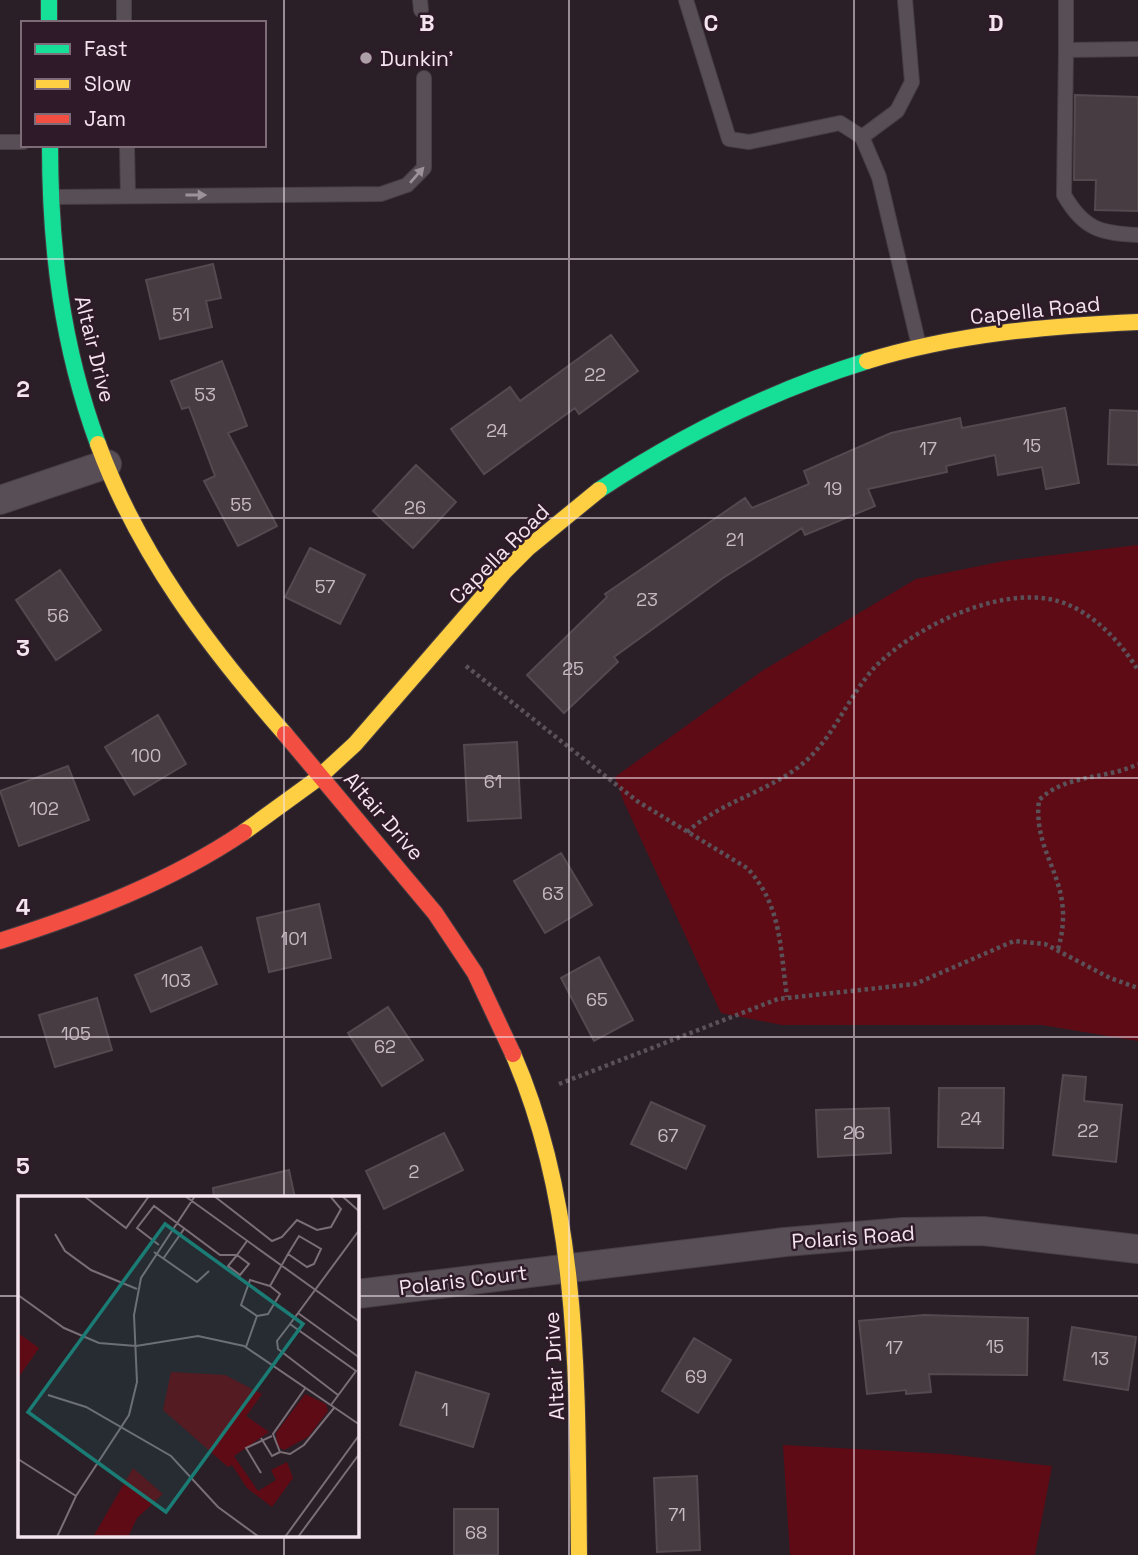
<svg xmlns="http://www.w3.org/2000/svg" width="1138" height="1555" viewBox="0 0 1138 1555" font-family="'Space Grotesk',sans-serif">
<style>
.green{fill:#5f0b15}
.building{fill:#473c42;stroke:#554950;stroke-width:2}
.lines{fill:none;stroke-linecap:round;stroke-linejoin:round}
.lane-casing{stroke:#473e44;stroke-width:16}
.street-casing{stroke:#473e44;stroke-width:30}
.fast-casing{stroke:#473e44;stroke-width:18}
.slow-casing{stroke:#473e44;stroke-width:18}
.jam-casing{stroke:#473e44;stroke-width:18}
.path{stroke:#5a5258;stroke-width:4.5;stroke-dasharray:3.5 3.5;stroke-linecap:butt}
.lane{stroke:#584f56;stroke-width:14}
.street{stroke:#584f56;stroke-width:28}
.fast{stroke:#16e098;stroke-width:16}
.slow{stroke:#ffcf43;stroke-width:16}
.jam{stroke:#f24e42;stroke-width:16}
.oneway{fill:#9e929a}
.grid{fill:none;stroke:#f3e4ee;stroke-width:2;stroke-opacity:0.55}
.poi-dot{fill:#ad9fa8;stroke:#2f1a29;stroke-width:2.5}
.labels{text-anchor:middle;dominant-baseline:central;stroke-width:5;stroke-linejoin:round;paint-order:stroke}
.number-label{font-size:18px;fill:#c8bac3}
.poi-label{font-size:21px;fill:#f3e4ee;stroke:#2f1a29;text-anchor:start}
.street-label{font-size:21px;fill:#f3e4ee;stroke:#2f1a29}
.inset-road{fill:none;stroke:#7a6e77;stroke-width:2}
.view{fill:#1a7c74;fill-opacity:0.15;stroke:#1a7c74;stroke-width:3.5}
.inset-edge{fill:none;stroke:#f3e4ee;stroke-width:3.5}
.grid-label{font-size:23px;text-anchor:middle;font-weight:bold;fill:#f3e4ee;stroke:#2f1a29;stroke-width:5;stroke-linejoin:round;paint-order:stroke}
</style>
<rect width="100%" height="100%" fill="#2a1f27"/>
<path class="green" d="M 1138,545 L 1138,1041 L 1042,1025 L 782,1025 L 721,1013 L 623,800 L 615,777 L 762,671 L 916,579 L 1004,561 Z
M 783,1445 L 947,1454 L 1052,1466 L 1035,1555 L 790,1555 Z"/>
<path class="building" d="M 1075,95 L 1138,97 L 1138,211 L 1095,210 L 1096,180 L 1074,180 Z
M 213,264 L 221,298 L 206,301 L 212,327 L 160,339 L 146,280 Z
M 611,335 L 638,371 L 579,414 L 575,408 L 484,474 L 451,429 L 510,387 L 520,401 Z
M 222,361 L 247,426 L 228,433 L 277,526 L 238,546 L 204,481 L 215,476 L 189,407 L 182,409 L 171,381 Z
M 1065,408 L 1079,483 L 1046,489 L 1042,467 L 998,475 L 995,455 L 946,466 L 947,472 L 868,489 L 875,506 L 805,535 L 802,528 L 723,578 L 614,657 L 618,662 L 564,713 L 527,675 L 607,597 L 605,594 L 745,498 L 752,508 L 809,484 L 804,471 L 891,433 L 960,418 L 962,428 Z
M 1110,410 L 1138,411 L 1138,465 L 1108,464 Z
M 416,465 L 456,502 L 413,548 L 373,511 Z
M 310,548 L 365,575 L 340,624 L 285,597 Z
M 60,570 L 101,630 L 56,660 L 16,600 Z
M 158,715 L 186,764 L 134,795 L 105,747 Z
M 517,742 L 521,818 L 468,821 L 464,745 Z
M 68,766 L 89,820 L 19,846 L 0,791 Z
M 561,853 L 592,905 L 545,933 L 514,881 Z
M 319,904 L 331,958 L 269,972 L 257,918 Z
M 201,947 L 217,984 L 151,1012 L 135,975 Z
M 599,957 L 633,1020 L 594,1041 L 561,978 Z
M 97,998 L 112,1050 L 55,1067 L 39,1015 Z
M 388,1007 L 423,1060 L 382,1086 L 348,1033 Z
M 1063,1075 L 1086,1077 L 1084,1101 L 1122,1105 L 1116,1162 L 1053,1155 Z
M 939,1088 L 1004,1088 L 1003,1148 L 938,1147 Z
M 651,1102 L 705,1126 L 686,1169 L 631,1144 Z
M 889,1108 L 891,1153 L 818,1157 L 816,1110 Z
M 444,1133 L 463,1170 L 384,1209 L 366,1171 Z
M 289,1170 L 295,1198 L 214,1198 L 213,1188 Z
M 924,1315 L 1028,1318 L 1027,1375 L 929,1374 L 931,1392 L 906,1394 L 906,1390 L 867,1394 L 859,1321 Z
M 1072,1327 L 1136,1337 L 1128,1390 L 1064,1380 Z
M 694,1338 L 731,1360 L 698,1413 L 662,1391 Z
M 416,1372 L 489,1394 L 473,1447 L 400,1425 Z
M 697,1476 L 700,1550 L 657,1552 L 654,1478 Z
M 454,1509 L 498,1509 L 498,1555 L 454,1555 Z"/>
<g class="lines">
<defs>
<path id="lane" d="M 124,0 L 124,23
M 420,0 L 421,10
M 686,0 L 729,139 L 749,142 L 840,123 L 862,137 L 879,177 L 919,346
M 1066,0 L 1066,50 L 1138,49
M 1066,50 L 1064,195 C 1084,230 1101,233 1138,235
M 862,137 L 897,111 L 912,82 L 905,0
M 0,142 L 23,142
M 127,145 L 128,196
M 51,197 L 381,194 L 407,185 L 424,168 L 424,78"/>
<path id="street" d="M 0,500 L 107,464
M 357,1294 L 785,1242 L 903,1232 L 983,1231 L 1138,1249"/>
<path id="fast" d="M 49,0 L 49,23
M 50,145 C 50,249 62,346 98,444
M 599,490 C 684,434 770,391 867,361"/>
<path id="slow" d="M 867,361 C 955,334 1046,326 1138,322
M 98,444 C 139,555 208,646 285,734
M 244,832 L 317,779 L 355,744 L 505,571 L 528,548 L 599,490
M 513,1054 C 581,1210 577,1388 579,1555"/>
<path id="jam" d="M 285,734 L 435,913 L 475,973 L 513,1054
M 0,941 C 85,914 170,882 244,832"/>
</defs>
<use href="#lane" class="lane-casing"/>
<use href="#street" class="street-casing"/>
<use href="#fast" class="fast-casing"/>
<use href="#slow" class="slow-casing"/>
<use href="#jam" class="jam-casing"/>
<path class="path" d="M 466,666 L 637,801 L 747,868 C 782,905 780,949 787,997
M 687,832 C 724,799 776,790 809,758 C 836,732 850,694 875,667 C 916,625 1011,579 1069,605 C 1098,618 1121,643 1138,670
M 1058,949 C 1078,881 1032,858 1039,800 C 1067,773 1106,780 1138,764
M 559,1084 L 778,999 L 915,984 L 1014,941 L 1045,944 L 1110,978 L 1138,988"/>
<use href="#lane" class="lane"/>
<use href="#street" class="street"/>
<use href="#fast" class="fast"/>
<use href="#slow" class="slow"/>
<use href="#jam" class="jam"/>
</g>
<defs><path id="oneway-solid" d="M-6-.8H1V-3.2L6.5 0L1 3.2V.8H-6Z" transform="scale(1.75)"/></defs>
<g class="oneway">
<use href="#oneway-solid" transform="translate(417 175) rotate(-49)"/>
<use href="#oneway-solid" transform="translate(196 195)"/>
</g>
<path class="grid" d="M 284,0 L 284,1198M 569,0 L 569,1555M 854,0 L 854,1555M 0,259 L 1138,259M 0,518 L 1138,518M 0,778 L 1138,778M 0,1037 L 1138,1037M 0,1296 L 19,1296M 357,1296 L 1138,1296M 284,1536 L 284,1555"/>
<circle class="poi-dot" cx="366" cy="58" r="7"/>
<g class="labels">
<g class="number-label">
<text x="181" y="314">51</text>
<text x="595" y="374">22</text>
<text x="205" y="394">53</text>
<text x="497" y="430">24</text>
<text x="1032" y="445">15</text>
<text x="928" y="448">17</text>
<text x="833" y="488">19</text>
<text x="241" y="504">55</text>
<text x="415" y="507">26</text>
<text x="735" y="539">21</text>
<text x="325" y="586">57</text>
<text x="647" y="599">23</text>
<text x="58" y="615">56</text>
<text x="573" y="668">25</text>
<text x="146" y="755">100</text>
<text x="493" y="781">61</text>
<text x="44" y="808">102</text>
<text x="553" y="893">63</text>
<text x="294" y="938">101</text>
<text x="176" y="980">103</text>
<text x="597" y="999">65</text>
<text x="76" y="1033">105</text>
<text x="385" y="1046">62</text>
<text x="971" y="1118">24</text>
<text x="1088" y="1130">22</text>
<text x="854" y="1132">26</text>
<text x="668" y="1135">67</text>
<text x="414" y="1171">2</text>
<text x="995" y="1346">15</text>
<text x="894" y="1347">17</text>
<text x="1100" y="1358">13</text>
<text x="696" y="1376">69</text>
<text x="445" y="1409">1</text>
<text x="677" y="1514">71</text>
<text x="476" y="1532">68</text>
</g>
<g class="poi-label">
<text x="380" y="58">Dunkin'</text>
</g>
<g class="street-label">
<text transform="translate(1035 310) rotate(-6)">Capella Road</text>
<text transform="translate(95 349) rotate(76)">Altair Drive</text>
<text transform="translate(499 554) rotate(-45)">Capella Road</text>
<text transform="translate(384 816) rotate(49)">Altair Drive</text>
<text transform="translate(853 1237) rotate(-4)">Polaris Road</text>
<text transform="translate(463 1280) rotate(-7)">Polaris Court</text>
<text transform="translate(554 1366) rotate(-93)">Altair Drive</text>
</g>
</g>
<g transform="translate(18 1196)">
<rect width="341" height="341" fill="#2a1f27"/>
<path d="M 0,137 L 21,152 L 0,182 ZM 153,176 L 207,179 L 244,198 L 228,220 L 251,236 L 216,260 L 240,295 L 258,284 L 253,274 L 269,266 L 275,282 L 254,311 L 229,292 L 214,269 L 210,271 L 145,214 ZM 287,198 L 308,208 L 310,215 L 290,241 L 266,254 L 259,250 L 258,237 ZM 115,272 L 145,298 L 119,322 L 110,341 L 75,341 Z" fill="#5f0b15"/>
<path class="inset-road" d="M 66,0 L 108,32 L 131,0M 167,0 L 342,126M 196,0 L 254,45 L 264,41 L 279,24 L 299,34 L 313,31 L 323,13 L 312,0M 324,0 L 342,16M 37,38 L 47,55 L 73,74 L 119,93M 141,49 L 119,32 L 136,10 L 202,59 L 219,59 L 229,45M 136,56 L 179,86 L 191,75M 219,59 L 231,68 L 222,79 L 210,70 ZM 145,63 L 166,33M 0,99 L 46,132 L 81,147 L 118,150 L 180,140 L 226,150 L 342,229M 280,117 L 342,162M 239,120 L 250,118 L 262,98 L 252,90M 272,128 L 259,145 L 260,153 L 320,199M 228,151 L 239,120 L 223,109 L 232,84 L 252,90 L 270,58 L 281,40 L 303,53 L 296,68 L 289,71 L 270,58M 288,191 L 255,238 L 262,256 L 272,258 L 286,249 L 316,212M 30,199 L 68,211 L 153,260 L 200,311 L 241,341M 313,209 L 338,175 L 272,128 L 342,33M 243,242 L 254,260 L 262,256M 0,263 L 58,300M 243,277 L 228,252 L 254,240M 39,341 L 58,300 L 111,219 L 119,186 L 116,119 L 123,82 L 177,0M 267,341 L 342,238M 280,341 L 342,257"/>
<path class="view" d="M 147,28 L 285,128 L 148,316 L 10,216 Z"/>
<rect width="341" height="341" class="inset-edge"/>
</g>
<g class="grid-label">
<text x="427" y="31">B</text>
<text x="711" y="31">C</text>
<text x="996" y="31">D</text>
<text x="23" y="397">2</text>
<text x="23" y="656">3</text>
<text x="23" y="915">4</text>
<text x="23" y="1174">5</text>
</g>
<rect x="21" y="21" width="245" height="126" fill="#2f1a29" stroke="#7d6b78" stroke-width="2"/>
<rect x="35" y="44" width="35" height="10" fill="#16e098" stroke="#7d6b78" stroke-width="2"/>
<text x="84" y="56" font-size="21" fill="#f3e4ee">Fast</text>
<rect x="35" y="79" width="35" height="10" fill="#ffcf43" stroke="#7d6b78" stroke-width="2"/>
<text x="84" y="91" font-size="21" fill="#f3e4ee">Slow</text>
<rect x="35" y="114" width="35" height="10" fill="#f24e42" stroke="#7d6b78" stroke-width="2"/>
<text x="84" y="126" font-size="21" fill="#f3e4ee">Jam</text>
</svg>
